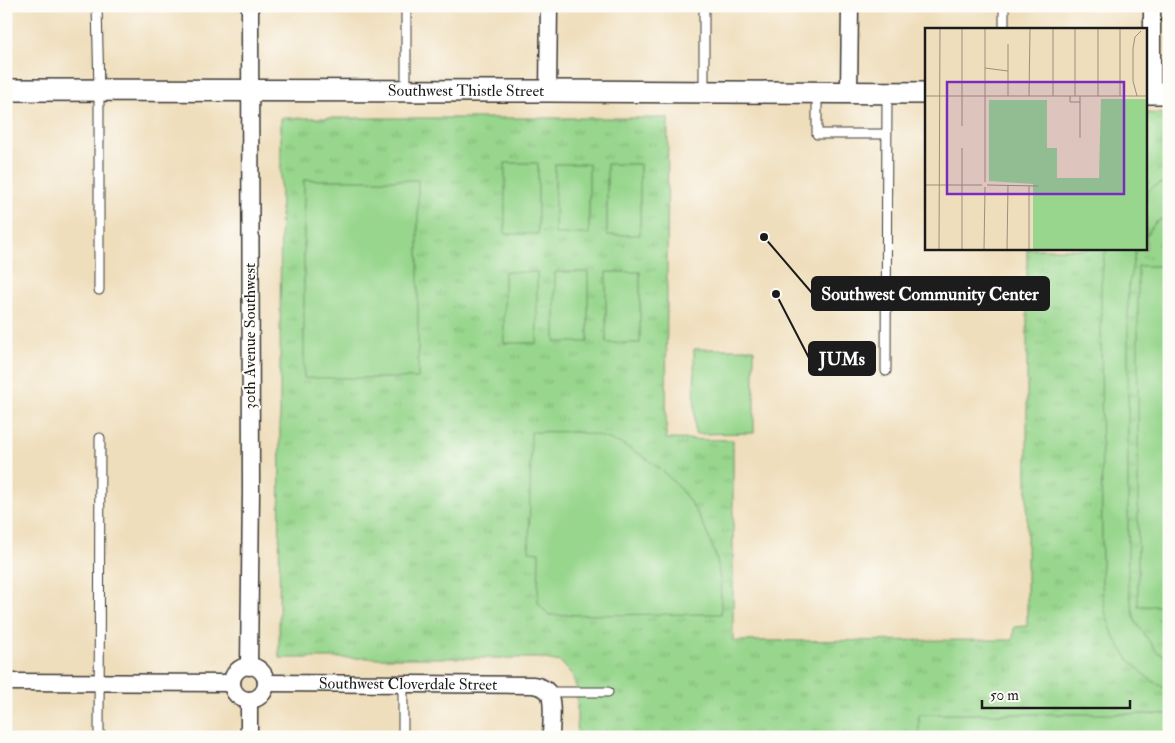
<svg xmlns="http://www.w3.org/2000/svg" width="1175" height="743" viewBox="0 0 1175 743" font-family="'IM FELL Double Pica',serif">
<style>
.grass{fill:url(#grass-tufts);stroke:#5a7954}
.pitch{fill:#97d68c;stroke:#5a7954}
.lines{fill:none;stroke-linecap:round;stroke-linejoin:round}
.service-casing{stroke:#3c3934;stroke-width:11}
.minor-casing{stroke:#3c3934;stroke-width:19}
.tertiary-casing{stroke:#3c3934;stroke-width:24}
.service{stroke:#fff;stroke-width:9}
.minor{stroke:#fff;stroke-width:16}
.tertiary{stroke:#fff;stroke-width:21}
.labels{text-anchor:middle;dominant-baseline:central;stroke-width:4;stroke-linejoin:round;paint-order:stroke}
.street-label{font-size:16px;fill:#1c1c1c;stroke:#fdfcf7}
.inset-road{fill:none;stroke:#9b907c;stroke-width:1}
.view{fill:#7b2cbf;fill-opacity:0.15;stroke:#7b2cbf;stroke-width:2.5}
.inset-edge{fill:none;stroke:#1c1c1c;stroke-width:2.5}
.leader{fill:none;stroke:#1c1c1c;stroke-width:2}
.callout-dot{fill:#1c1c1c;stroke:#fdfcf7;stroke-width:2}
.callout{fill:#1c1c1c;stroke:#1c1c1c;stroke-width:2}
.callout-label{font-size:18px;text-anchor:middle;font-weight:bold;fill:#fff}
</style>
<defs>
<pattern id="grass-tufts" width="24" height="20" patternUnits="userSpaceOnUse" patternTransform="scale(1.25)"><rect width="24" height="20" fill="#97d68c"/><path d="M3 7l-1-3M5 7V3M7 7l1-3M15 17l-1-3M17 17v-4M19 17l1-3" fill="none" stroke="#82b778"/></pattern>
</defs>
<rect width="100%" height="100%" fill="#fdfcf7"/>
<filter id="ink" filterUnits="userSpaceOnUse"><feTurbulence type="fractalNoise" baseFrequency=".02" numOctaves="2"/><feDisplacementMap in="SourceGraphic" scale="10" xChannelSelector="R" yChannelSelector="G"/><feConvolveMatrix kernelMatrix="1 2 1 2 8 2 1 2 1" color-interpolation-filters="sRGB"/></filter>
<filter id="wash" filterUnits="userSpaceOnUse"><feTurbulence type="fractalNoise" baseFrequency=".0096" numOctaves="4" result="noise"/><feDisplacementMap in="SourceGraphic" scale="20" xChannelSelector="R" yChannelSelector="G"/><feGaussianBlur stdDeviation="1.12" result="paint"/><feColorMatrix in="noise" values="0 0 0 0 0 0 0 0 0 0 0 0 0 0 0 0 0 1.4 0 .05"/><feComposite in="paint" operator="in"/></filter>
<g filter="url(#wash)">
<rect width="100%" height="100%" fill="#efdebc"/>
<path class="grass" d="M 1146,113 L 1169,114 L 1169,737 L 577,737 L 577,689 L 572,675 L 561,662 L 539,658 L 279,658 L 281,118 L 668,118 L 666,439 L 733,440 L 733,641 L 1013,640 L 1014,627 L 1027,626 L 1027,249 L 1146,249 Z"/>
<path class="pitch" d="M 505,163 L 538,163 L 538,234 L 505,234 Z
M 555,164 L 589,164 L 589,234 L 555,234 Z
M 607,164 L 640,164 L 640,235 L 607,235 Z
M 1169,179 L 1169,214 L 1155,223 L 1146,236 L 1146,193 L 1153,187 Z
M 304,180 L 418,180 L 418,378 L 304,378 Z
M 1107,249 L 1138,249 L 1135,253 L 1128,289 L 1128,585 L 1135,621 L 1156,651 L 1169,659 L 1169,691 L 1148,678 L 1129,660 L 1114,637 L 1105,612 L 1102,586 L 1101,286 L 1104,257 Z
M 1138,266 L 1169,266 L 1169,606 L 1138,606 Z
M 504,272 L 537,272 L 537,343 L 504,343 Z
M 555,272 L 588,272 L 588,342 L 555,342 Z
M 606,272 L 640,272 L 640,343 L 606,343 Z
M 694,349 L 754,349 L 754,433 L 695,434 Z
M 531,432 C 553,432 577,430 599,436 C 614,440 628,447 641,455 C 674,477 693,500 708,536 C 710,542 713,548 715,554 C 721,573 721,594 721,614 L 549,615 L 538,603 L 539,552 L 529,551 Z
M 919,714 L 1169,714 L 1169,737 L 919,737 Z"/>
</g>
<g filter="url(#ink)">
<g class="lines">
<defs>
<path id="service" d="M 97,6 L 99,91 L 99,290
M 704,6 L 704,92
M 1004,6 L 1004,29
M 406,90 L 406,6
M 817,92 L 817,134 L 887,134
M 886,371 L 887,94
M 403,684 L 403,737
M 549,692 L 608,692
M 99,737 L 100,438"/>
<g id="minor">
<path d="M 1152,6 L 1152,93"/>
<path d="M 548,91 L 549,6"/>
<path d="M 849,92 L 850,6"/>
<circle cx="249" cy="683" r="17"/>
<path d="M 249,667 L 251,493 L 250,6"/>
<path d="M 6,682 L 232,683"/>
<path id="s1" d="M 266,683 L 533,685 C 538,686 544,687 548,692 C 554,699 551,726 551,737"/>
<path d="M 249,737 L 249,700"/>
</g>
<g id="tertiary">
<path id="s2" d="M 6,90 L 548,91 L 926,93"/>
<path d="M 1146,93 L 1169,93"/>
</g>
</defs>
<use href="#service" class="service-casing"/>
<use href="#minor" class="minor-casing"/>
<use href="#tertiary" class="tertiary-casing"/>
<use href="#service" class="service"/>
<use href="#minor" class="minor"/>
<use href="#tertiary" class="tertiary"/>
</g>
</g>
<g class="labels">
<g class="street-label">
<text stroke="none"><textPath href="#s2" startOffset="460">Southwest Thistle Street</textPath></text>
<text transform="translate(250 336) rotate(-90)">30th Avenue Southwest</text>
<text stroke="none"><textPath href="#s1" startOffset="142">Southwest Cloverdale Street</textPath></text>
</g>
</g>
<g transform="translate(925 28)">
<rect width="222" height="222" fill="#efdebc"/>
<path d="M 176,71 L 222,71 L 222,222 L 108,222 L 108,156 L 64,153 L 64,72 L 122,72 L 122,120 L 132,120 L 132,150 L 174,150 Z" fill="#97d68c"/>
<path d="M 208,79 L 216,82 L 222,92 L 223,147 L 217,156 L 206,160 L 194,156 L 188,146 L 187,97 L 192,85 ZM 200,85 L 211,85 L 219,94 L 193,94 L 193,145 L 219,145 L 215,152 L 206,156 L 196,152 L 192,142 L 192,97 L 196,88 ZM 68,81 L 85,81 L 85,111 L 68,111 ZM 102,119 L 112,120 L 123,126 L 130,146 L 105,146 ZM 160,161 L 214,161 L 214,190 L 179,208 L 160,180 ZM 145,182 L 166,193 L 172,206 L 172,222 L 124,222 L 126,183 ZM 222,193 L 222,222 L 187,222 L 201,199 Z" fill="#97d68c" fill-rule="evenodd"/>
<path class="inset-road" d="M 128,0 L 128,68M 173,0 L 173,68M 195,0 L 195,68M 83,16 L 83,68M 60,40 L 83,43M 0,68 L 223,68M 104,68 L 105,0M 145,68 L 145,74 L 155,74M 150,68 L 150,0M 212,68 L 208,53 L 208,20 L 210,9 L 216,3M 37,98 L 37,0M 155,110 L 155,68M 60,154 L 60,0M 0,157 L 57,157M 62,157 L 113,158M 104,158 L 104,222M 14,222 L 15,0M 37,222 L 37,120M 59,222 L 60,159M 82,222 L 83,157"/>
<path class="view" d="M 22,54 L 199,54 L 199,166 L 22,166 Z"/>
<rect width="222" height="222" class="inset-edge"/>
</g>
<path class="leader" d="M764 237L812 293M776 294L809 358"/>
<g class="callout-dot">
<circle cx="764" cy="237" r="5"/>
<circle cx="776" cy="294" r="5"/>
</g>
<g class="callout">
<rect x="812" y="277" width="237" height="33" rx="5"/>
<rect x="809" y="342" width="66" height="33" rx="5"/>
</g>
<g class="callout-label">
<text x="930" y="300">Southwest Community Center</text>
<text x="842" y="365">JUMs</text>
</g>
<rect width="1175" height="743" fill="none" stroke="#fdfcf7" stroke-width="25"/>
<path d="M982 700v8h148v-8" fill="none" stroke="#1c1c1c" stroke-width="2.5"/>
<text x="990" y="700" font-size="15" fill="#1c1c1c" stroke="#fdfcf7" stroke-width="4" paint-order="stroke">50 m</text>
</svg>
